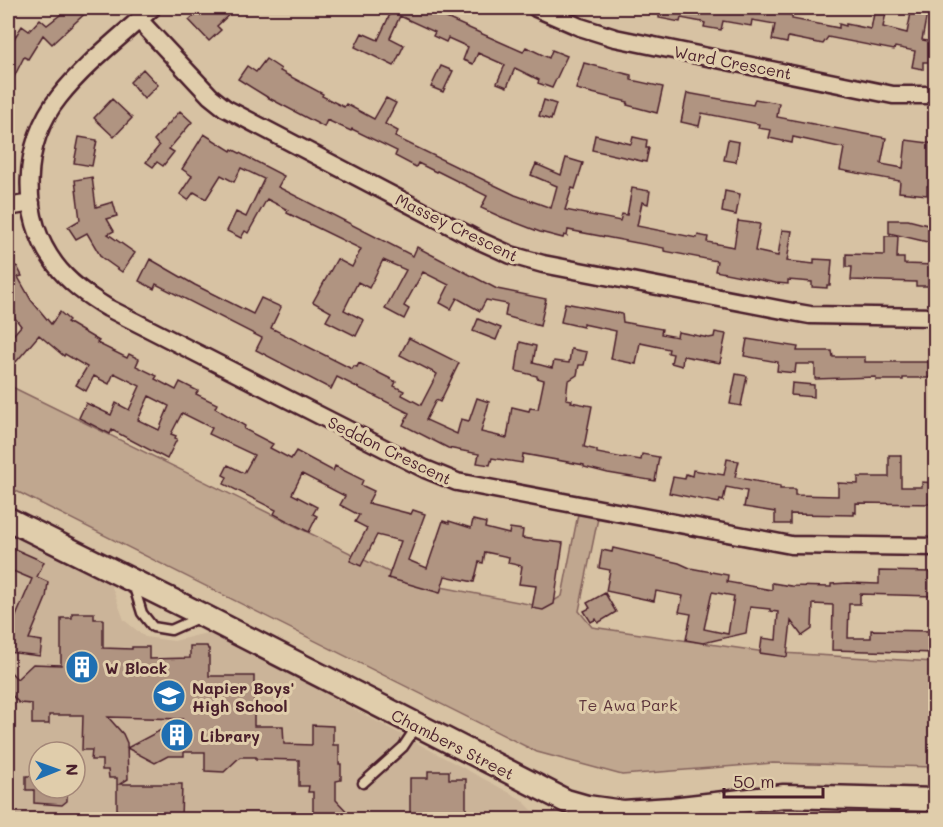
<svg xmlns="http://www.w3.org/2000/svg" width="943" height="827" viewBox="0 0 943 827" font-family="Mali,sans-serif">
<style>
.built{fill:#cbb499;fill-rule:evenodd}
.green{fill:#c0a78f;stroke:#85635d;stroke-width:1.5}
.building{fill:#b09481;stroke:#4a1f2b;stroke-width:1.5;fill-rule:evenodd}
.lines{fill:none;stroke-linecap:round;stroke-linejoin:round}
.service-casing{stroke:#4a1f2b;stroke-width:13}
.minor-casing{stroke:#4a1f2b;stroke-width:21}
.secondary-casing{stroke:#4a1f2b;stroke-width:27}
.service{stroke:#e0cdab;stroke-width:8}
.minor{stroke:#e0cdab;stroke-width:16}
.secondary{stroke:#e0cdab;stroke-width:22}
.labels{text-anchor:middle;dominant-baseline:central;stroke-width:6;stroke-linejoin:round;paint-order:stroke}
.street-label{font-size:16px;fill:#4a1f2b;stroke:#e0cdab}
.poi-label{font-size:16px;font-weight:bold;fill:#4a1f2b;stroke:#e0cdab;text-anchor:start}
.park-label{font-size:16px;fill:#5c333a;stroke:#e0cdab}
</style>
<rect width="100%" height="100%" fill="#d7c2a3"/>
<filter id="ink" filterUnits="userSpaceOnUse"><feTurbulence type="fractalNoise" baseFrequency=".0167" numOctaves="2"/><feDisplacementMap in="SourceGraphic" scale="12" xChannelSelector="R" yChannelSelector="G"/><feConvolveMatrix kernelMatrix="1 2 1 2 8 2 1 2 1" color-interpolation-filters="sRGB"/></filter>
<g filter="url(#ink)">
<path class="built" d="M 8,529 L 109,579 L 124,620 L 145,637 L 174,641 L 211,632 L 521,799 L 532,810 L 579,819 L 8,819 ZM 39,752 L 75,752 L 75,788 L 39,788 Z"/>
<path class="green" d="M 8,385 L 405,580 L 544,607 L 562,596 L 578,514 L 598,518 L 579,611 L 592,627 L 765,652 L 935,662 L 935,767 L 773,763 L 622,775 L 537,752 L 8,487 Z"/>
<path class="building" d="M 69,8 L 91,8 L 52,44 L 43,35 L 28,59 L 24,57 L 8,89 L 8,48 L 22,26 L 29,31 L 40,19 L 47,25 Z
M 202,8 L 236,8 L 217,26 L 221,30 L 209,41 L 189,20 Z
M 380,8 L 424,8 L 523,52 L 526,47 L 549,58 L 552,50 L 567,56 L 552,88 L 538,83 L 539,80 L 515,68 L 507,87 L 497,83 L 505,65 L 478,53 L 473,64 L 463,60 L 468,47 L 448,38 L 446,42 L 433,36 L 435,32 L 400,16 L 390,38 L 404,45 L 394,66 L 355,47 L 362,33 L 378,40 L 391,12 Z
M 654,8 L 755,8 L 792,15 L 792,19 L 839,28 L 839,24 L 846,26 L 846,24 L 871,29 L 875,8 L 887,8 L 883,27 L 907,33 L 912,8 L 928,8 L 922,40 L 933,42 L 929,62 L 923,62 L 923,69 L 912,67 L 915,51 L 895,47 L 894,50 L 828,37 L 823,44 L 788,37 L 787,43 L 772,40 L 775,24 L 752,20 L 751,26 L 723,21 L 721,30 L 704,27 L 705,23 L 702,22 L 681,18 L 680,22 L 659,18 L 659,14 L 654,13 Z
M 266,59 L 281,69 L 280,71 L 323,94 L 322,96 L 344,107 L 346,104 L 374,119 L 386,98 L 396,103 L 385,124 L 398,131 L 395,137 L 515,195 L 551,208 L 557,186 L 531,175 L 536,164 L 561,175 L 566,158 L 583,163 L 575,189 L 572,188 L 565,210 L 620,221 L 622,214 L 627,215 L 632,188 L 650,191 L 648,204 L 642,202 L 637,226 L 697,238 L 698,235 L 708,237 L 707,242 L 734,247 L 738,221 L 760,224 L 755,251 L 778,256 L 782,230 L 792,231 L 787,261 L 814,264 L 814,259 L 832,260 L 830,285 L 827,285 L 827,288 L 812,287 L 812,282 L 788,280 L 788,284 L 776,283 L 715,271 L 717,261 L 664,251 L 664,248 L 568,230 L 567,236 L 564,235 L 563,238 L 540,232 L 501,217 L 481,208 L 487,196 L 437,171 L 436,172 L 418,163 L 416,167 L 395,156 L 397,151 L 352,129 L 351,131 L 327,120 L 324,127 L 267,97 L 238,79 L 247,66 L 256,72 Z
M 584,63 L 631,75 L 631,80 L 663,87 L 657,113 L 627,105 L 628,102 L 576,89 Z
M 441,66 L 453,71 L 443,92 L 431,87 Z
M 143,69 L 158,85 L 144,99 L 130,82 Z
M 687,93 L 753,105 L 755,99 L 779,103 L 777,117 L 886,138 L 881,164 L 903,168 L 906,140 L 936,144 L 936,185 L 927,186 L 927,195 L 899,192 L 900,181 L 840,170 L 844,148 L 793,137 L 792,143 L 769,138 L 771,130 L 758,128 L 759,124 L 702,113 L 699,126 L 681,122 Z
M 112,99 L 132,118 L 114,137 L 94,118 Z
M 544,100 L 556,104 L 551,120 L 539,116 Z
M 180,111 L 192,122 L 169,149 L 174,152 L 163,166 L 157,162 L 153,167 L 146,162 L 159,146 L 154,140 Z
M 204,134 L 231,151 L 232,149 L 284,176 L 278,187 L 413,256 L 417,247 L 497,289 L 546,299 L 540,326 L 505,316 L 507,304 L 486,300 L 480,311 L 457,298 L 451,309 L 440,303 L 449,285 L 423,272 L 404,306 L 409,309 L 404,319 L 385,309 L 406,270 L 383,260 L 369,288 L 358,282 L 344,310 L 364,320 L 356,336 L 326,321 L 331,312 L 313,302 L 337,259 L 352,267 L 361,249 L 287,213 L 288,210 L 267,199 L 248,233 L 245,231 L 241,238 L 227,231 L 236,212 L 246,217 L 264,179 L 241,168 L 234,182 L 221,175 L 206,199 L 194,192 L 188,200 L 180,194 L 192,176 L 182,169 Z
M 595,135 L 631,144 L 633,137 L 647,140 L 646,148 L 649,148 L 646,162 L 592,150 Z
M 79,137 L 97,140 L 92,166 L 74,163 Z
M 728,140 L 739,142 L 736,162 L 724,160 Z
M 92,177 L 96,207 L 113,202 L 117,216 L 107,219 L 114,231 L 108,234 L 135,253 L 122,272 L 101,257 L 87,233 L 76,239 L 68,227 L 80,220 L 75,180 Z
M 725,191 L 740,194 L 736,215 L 722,212 Z
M 889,220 L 908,220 L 936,227 L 936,244 L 889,233 Z
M 885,236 L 898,236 L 897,258 L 904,258 L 904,264 L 936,265 L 936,286 L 916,286 L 916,282 L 851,280 L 852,267 L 846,267 L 846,254 L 885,255 Z
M 8,257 L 13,268 L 17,266 L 22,276 L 18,277 L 31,300 L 51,324 L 60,312 L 69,320 L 67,322 L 99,341 L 97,343 L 127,358 L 129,354 L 139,359 L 136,366 L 157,376 L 155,379 L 176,390 L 180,382 L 198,391 L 196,394 L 217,404 L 215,408 L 245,426 L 244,429 L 273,444 L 270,448 L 291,459 L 296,451 L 333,471 L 335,466 L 363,480 L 361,485 L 374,491 L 368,503 L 411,514 L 413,510 L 425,514 L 408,560 L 427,568 L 443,521 L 449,523 L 449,521 L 471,528 L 473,520 L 486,523 L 485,528 L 509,534 L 510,528 L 523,530 L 522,538 L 563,543 L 554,604 L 543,610 L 532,608 L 536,586 L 519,584 L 522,566 L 508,563 L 509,557 L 485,552 L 483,563 L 479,562 L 474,582 L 445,576 L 440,593 L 388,578 L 401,541 L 377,535 L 361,566 L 350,561 L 367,528 L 355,522 L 359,515 L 340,505 L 345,496 L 302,474 L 292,494 L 317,507 L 313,514 L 317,516 L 309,532 L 274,514 L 276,510 L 224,484 L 227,477 L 223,475 L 228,465 L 244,473 L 254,455 L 209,434 L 212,428 L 182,413 L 171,434 L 176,436 L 175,438 L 177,439 L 167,459 L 112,430 L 110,434 L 79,418 L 86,403 L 111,415 L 116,403 L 129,410 L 140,386 L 114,373 L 109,384 L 94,376 L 86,391 L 76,385 L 87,367 L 65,354 L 64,356 L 39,335 L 16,362 L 8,355 L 8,341 L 21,326 L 12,314 L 15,312 L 8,298 ZM 149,396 L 169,406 L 159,430 L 138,420 Z
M 150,259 L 195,285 L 253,314 L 261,298 L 281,307 L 271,328 L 352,369 L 354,366 L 357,367 L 359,363 L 389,378 L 396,382 L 394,386 L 404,391 L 402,395 L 421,405 L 437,374 L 400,355 L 409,338 L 459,363 L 440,402 L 436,400 L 426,420 L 457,434 L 461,419 L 469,421 L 477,398 L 489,402 L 481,432 L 507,438 L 512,407 L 529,411 L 530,408 L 538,409 L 544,380 L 537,378 L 537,376 L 516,371 L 520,342 L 536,346 L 533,363 L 552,368 L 554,361 L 569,363 L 571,349 L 587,352 L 584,365 L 579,365 L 577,375 L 568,381 L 566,399 L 572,400 L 571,402 L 592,406 L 584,447 L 597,450 L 597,453 L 623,458 L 624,457 L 641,460 L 642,454 L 659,457 L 655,481 L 608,473 L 584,467 L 584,465 L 523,454 L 522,463 L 492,458 L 490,465 L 477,463 L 479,454 L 448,448 L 403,425 L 409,413 L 337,377 L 331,389 L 256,350 L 262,338 L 156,284 L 154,289 L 139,281 Z
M 565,303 L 622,314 L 623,322 L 662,329 L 661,334 L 677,337 L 678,332 L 709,338 L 714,337 L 715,332 L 726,334 L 720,363 L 683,356 L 682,366 L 671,363 L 673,354 L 668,353 L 669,349 L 640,343 L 636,364 L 611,359 L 616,331 L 583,324 L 583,327 L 561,322 Z
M 478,319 L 501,328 L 496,340 L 473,331 Z
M 747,339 L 798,347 L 797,351 L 832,351 L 833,357 L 865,357 L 865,362 L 936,362 L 936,378 L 903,378 L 903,380 L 876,380 L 876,377 L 815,379 L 815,364 L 796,364 L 795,373 L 777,371 L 778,362 L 744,356 Z
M 736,374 L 747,376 L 741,406 L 730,404 Z
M 792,383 L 814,385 L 814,397 L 791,395 Z
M 889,455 L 901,455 L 901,487 L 922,487 L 922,482 L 936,483 L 936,504 L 856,503 L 856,513 L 854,512 L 854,515 L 790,514 L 790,524 L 775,524 L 775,512 L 744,507 L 747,491 L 726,487 L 723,501 L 720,500 L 719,503 L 669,493 L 673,477 L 685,479 L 686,474 L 692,476 L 693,470 L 724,475 L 727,459 L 739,461 L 735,477 L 780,486 L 780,489 L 795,489 L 795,495 L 838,496 L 838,483 L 858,484 L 858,477 L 889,477 Z
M 8,546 L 44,562 L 37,577 L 48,582 L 46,598 L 29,639 L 42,641 L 40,656 L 8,652 L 8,635 L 32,579 L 8,569 Z
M 613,548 L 679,563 L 690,568 L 728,575 L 727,582 L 772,590 L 772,583 L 791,586 L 831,587 L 831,584 L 848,583 L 879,584 L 879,571 L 934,572 L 933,596 L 860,594 L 860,604 L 849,604 L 848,638 L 871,638 L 871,630 L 936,631 L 936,653 L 832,650 L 833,605 L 813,604 L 812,629 L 802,636 L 791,621 L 787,657 L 760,653 L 762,638 L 776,640 L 778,612 L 770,611 L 770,609 L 750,607 L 746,633 L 703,643 L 686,640 L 691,614 L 679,612 L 683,596 L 656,591 L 654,601 L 606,591 L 610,570 L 599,568 L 602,550 L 612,552 ZM 712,592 L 734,596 L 728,634 L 704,629 Z
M 605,593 L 616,612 L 598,623 L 596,619 L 591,622 L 584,611 L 590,608 L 587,603 Z
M 72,613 L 94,613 L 94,619 L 103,619 L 103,648 L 132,649 L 132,647 L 149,647 L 149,659 L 190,658 L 190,646 L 207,646 L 208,649 L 209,649 L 209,676 L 254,676 L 254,726 L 283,726 L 284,744 L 312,745 L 312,725 L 333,726 L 333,745 L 339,745 L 339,764 L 341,764 L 341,780 L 336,781 L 336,800 L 354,819 L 320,819 L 313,813 L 313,792 L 308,792 L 309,786 L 299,786 L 299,760 L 256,759 L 256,757 L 240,757 L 224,772 L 205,771 L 205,752 L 184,752 L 184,756 L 168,756 L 155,763 L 127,748 L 182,719 L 108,717 L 123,734 L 127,743 L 128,779 L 120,784 L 182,784 L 181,819 L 117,819 L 117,778 L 109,778 L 108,770 L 102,770 L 102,760 L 91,760 L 92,750 L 82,750 L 83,715 L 49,715 L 49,724 L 32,724 L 32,704 L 19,703 L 8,691 L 8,669 L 17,679 L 33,664 L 61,665 L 61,618 L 72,618 Z
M 428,771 L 449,771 L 449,779 L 466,779 L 466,819 L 410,819 L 410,778 L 428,778 Z
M 26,776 L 36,776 L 37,780 L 39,780 L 39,788 L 67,788 L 67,801 L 62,805 L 34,803 L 34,790 L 26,790 Z"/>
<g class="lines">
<defs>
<path id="service" d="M 134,587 L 142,613 L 153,627 L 171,630 L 198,618
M 363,783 L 403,747 L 417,726"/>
<path id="minor" d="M 152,8 C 122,36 86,63 59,97 C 22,143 19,216 55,264 C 69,283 88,296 108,308 L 425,469 L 457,482 L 791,545 L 936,547
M 536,8 L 580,27 L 615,38 L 893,95 L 936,95
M 139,20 L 210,96 L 225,108 L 480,241 L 511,255 L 543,264 L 793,312 L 810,315 L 936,317
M 8,207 L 31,203"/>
<path id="secondary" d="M 8,519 L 204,616 L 566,801 L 587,807 L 623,812 L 672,809 L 784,796 L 936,800"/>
</defs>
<use href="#service" class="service-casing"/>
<use href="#minor" class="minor-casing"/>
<use href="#secondary" class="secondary-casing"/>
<use href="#service" class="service"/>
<use href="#minor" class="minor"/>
<use href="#secondary" class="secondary"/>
</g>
</g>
<defs>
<symbol id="building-disc" viewBox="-11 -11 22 22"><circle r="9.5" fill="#1f6fb2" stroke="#e0cdab"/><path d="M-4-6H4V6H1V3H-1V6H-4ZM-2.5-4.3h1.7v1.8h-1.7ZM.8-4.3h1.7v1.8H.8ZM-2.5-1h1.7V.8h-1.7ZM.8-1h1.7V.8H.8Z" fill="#fff"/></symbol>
<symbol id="school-disc" viewBox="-11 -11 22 22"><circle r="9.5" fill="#1f6fb2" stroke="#e0cdab"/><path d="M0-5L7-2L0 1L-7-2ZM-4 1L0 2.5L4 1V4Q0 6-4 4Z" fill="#fff"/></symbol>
</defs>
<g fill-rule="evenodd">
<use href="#building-disc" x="63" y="648" width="38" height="38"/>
<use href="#school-disc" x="150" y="677" width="38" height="38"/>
<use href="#building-disc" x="158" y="716" width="38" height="38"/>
</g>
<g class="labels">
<g class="street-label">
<text transform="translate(733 62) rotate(11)">Ward Crescent</text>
<text transform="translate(457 227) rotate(26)">Massey Crescent</text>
<text transform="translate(390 450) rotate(26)">Seddon Crescent</text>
<text transform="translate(453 744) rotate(27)">Chambers Street</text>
</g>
<g class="poi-label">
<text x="105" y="667">W Block</text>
<text x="192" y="687">Napier Boys'<tspan x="192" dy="18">High School</tspan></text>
<text x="200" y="735">Library</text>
</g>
<g class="park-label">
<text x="628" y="704">Te Awa Park</text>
</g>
</g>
<rect width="943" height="827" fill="none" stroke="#e0cdab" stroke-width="30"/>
<rect x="15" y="15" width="913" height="797" fill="none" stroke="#4a1f2b" stroke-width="2" filter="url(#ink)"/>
<g transform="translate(57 770) rotate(89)"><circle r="28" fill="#e0cdab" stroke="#a48778" stroke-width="1.5"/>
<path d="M0-4.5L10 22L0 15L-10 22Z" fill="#1f6fb2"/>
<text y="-9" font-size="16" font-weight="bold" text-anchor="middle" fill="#4a1f2b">N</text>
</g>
<path d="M724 788v9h99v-9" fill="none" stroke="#4a1f2b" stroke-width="3"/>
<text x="733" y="788" font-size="18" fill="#4a1f2b" stroke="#e0cdab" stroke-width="4.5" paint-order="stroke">50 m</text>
</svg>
